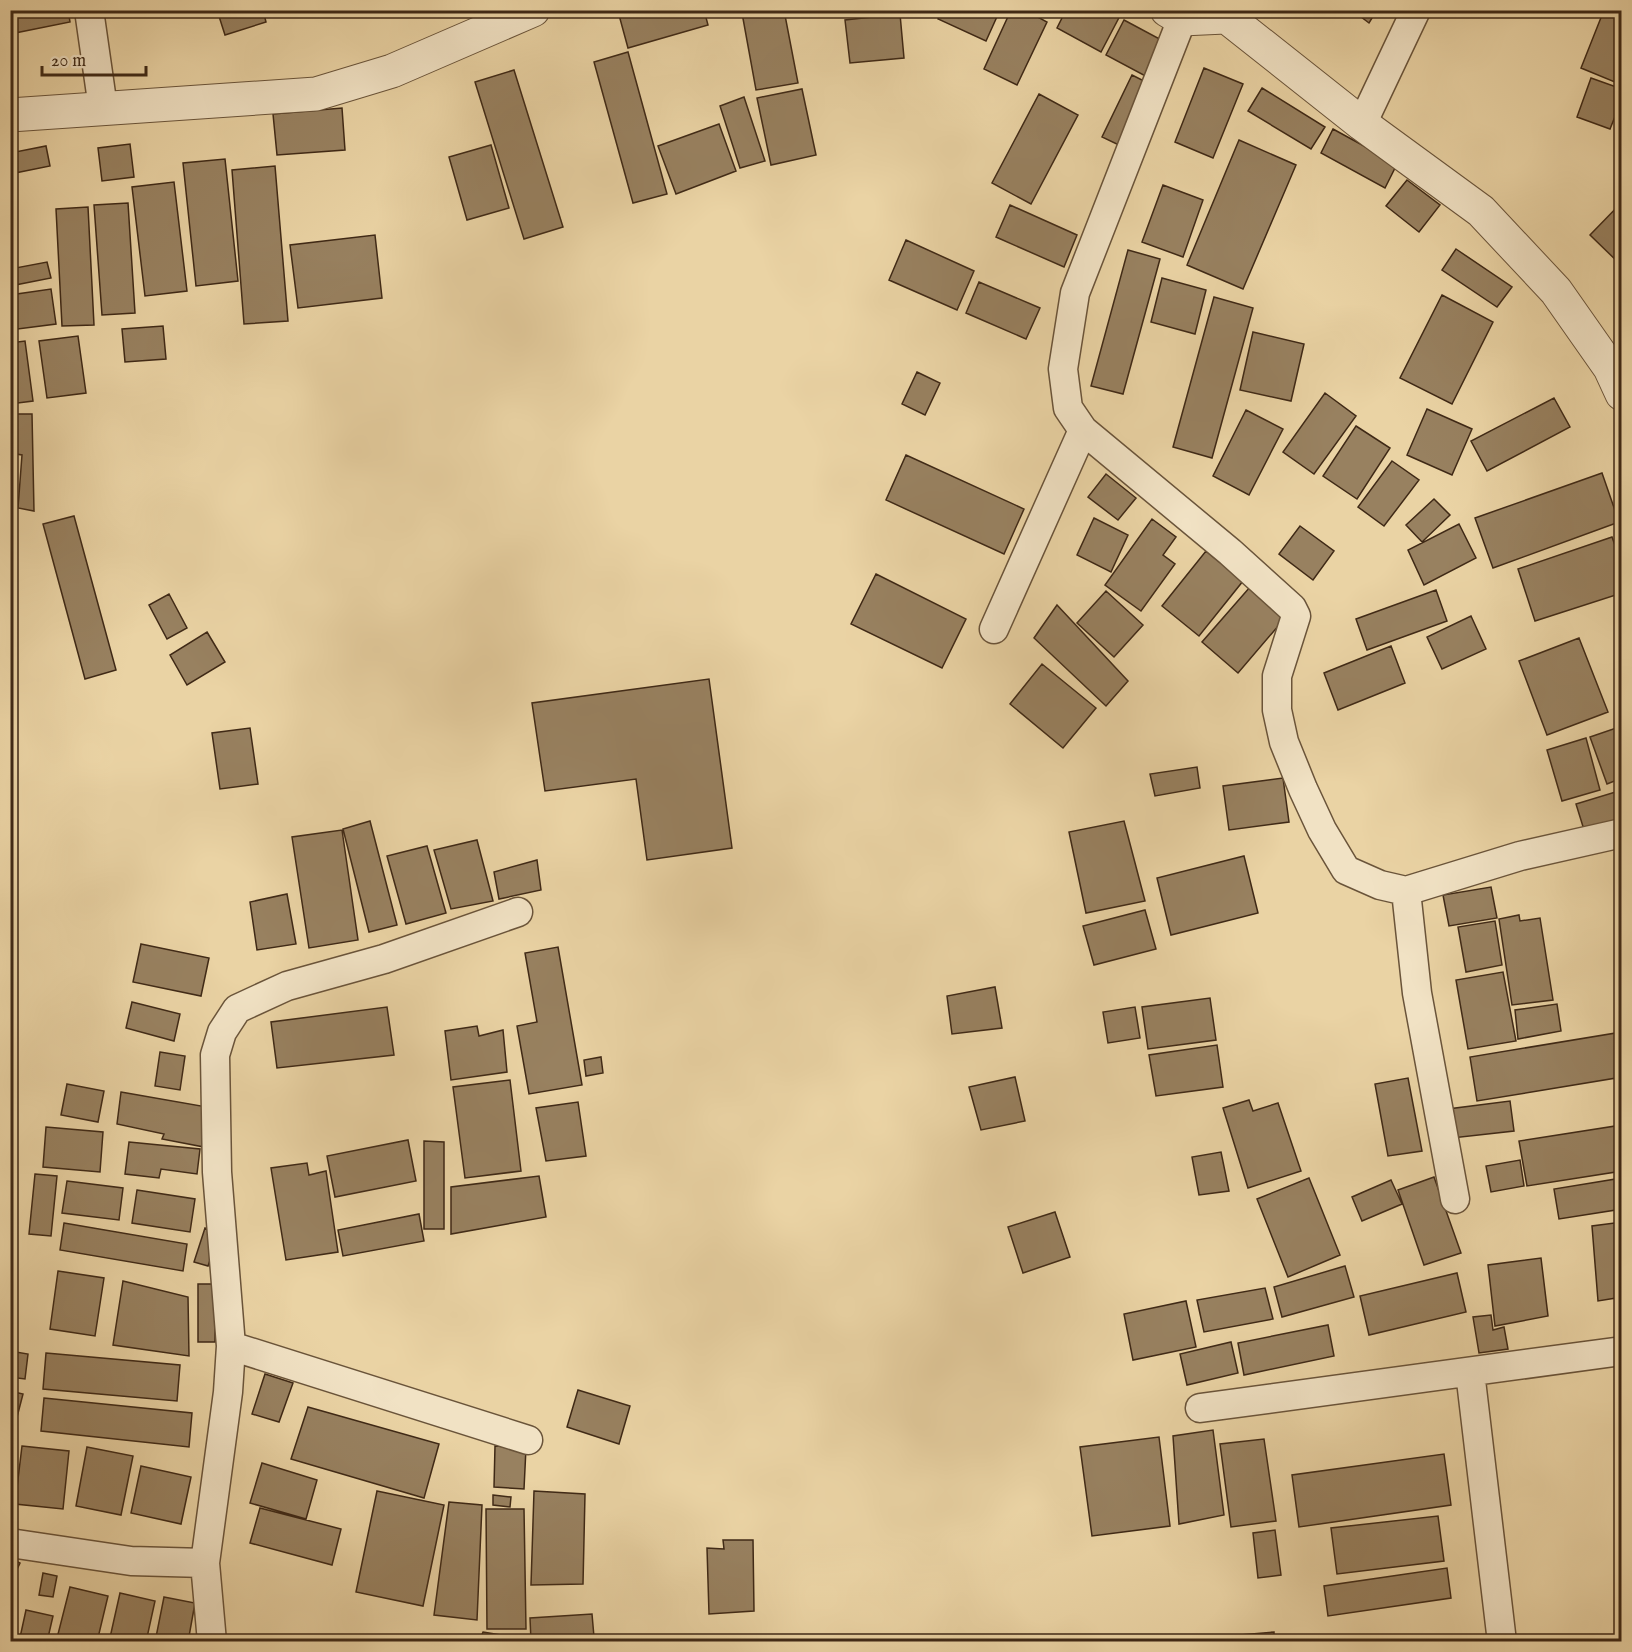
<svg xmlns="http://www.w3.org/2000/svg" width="1632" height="1652" viewBox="0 0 1632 1652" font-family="'IM FELL English',serif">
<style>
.building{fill:#988160;stroke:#3f2916;stroke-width:1.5}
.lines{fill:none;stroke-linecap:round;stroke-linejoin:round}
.minor-casing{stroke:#6a543a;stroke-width:31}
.tertiary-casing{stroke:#6a543a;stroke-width:35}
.minor{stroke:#f1e2c4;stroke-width:28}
.tertiary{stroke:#f1e2c4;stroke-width:33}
</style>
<rect width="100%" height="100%" fill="#ead3a4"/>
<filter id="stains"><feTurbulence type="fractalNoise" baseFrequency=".00333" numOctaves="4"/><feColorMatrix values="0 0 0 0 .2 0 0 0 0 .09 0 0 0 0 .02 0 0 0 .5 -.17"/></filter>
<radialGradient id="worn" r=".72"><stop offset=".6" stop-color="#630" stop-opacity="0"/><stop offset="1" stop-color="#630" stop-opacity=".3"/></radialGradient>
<path class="building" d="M 34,10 L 68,10 L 70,22 L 10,34 L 10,15 Z
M 217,10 L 263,10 L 266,22 L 225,35 Z
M 634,10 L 704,10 L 708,25 L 628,48 L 619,15 Z
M 758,10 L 784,10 L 798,83 L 756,90 L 742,13 Z
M 792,10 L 835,10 L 836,14 L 792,16 Z
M 942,10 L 1000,10 L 986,41 L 938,19 Z
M 1011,10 L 1025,10 L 1047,22 L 1017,85 L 984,69 Z
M 1066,10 L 1123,10 L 1101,52 L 1057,28 Z
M 1352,10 L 1377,10 L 1369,23 Z
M 1604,10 L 1622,10 L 1622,85 L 1581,68 Z
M 900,14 L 904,58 L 850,63 L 845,20 Z
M 1124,20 L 1169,44 L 1151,79 L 1106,55 Z
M 628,52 L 667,194 L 633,203 L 594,62 Z
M 1204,68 L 1243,84 L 1213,158 L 1175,142 Z
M 514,70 L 563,227 L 524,239 L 475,82 Z
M 1132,75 L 1152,85 L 1123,147 L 1102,137 Z
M 1591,78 L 1622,89 L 1622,99 L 1610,129 L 1577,117 Z
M 1262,88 L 1325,127 L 1311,149 L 1248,111 Z
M 802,89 L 816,155 L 771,165 L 757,98 Z
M 1039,94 L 1078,115 L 1031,204 L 992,183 Z
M 744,97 L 765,161 L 740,168 L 720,106 Z
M 342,108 L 345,150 L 277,155 L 273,114 Z
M 719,124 L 736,171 L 676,194 L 658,146 Z
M 1333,129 L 1397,164 L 1385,188 L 1321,153 Z
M 1239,140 L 1296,165 L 1243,289 L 1187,265 Z
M 130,144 L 134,177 L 102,181 L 98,148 Z
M 491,145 L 509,208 L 467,220 L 449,157 Z
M 46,146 L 50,166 L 10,174 L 10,153 Z
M 225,159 L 238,281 L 196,286 L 183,163 Z
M 275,166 L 288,321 L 244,324 L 232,170 Z
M 1407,180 L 1440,205 L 1419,232 L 1386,206 Z
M 174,182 L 187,291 L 145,296 L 132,187 Z
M 1163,185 L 1203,200 L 1183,257 L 1142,242 Z
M 1622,202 L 1622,266 L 1590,235 Z
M 128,203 L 135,313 L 102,315 L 94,205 Z
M 1010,205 L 1077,235 L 1064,267 L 996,237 Z
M 88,207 L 94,325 L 62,326 L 56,209 Z
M 375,235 L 382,298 L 298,308 L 290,245 Z
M 906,240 L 974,271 L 957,310 L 889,280 Z
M 1456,249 L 1512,287 L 1497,307 L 1442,270 Z
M 1128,250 L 1160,259 L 1123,394 L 1091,386 Z
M 47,262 L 51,278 L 10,286 L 10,269 Z
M 1162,278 L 1206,290 L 1195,334 L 1151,322 Z
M 979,282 L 1040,308 L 1026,339 L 966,313 Z
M 51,289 L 56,324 L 10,330 L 10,295 Z
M 1442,295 L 1493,322 L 1452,404 L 1400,378 Z
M 1214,297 L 1253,308 L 1212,458 L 1173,447 Z
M 163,326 L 166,359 L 125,362 L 122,329 Z
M 1253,332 L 1304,344 L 1291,401 L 1240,390 Z
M 78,336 L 86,393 L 47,398 L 39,341 Z
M 25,341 L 33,401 L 10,404 L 10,343 Z
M 917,372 L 940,383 L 925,415 L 902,404 Z
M 1325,393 L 1356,416 L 1314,474 L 1283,452 Z
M 1554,398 L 1570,427 L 1487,471 L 1471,441 Z
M 1427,409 L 1472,429 L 1452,475 L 1407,455 Z
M 1246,410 L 1283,429 L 1249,495 L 1213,476 Z
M 10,414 L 32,414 L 34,511 L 18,508 L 22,455 L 10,453 Z
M 1356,426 L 1390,448 L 1357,499 L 1323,476 Z
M 906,455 L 1024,509 L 1004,554 L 886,500 Z
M 1392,461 L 1419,480 L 1384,526 L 1358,507 Z
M 1602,473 L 1619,522 L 1493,568 L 1475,518 Z
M 1106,474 L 1136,498 L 1118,520 L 1088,497 Z
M 1434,499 L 1450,515 L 1422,542 L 1406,525 Z
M 74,516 L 116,670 L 85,679 L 43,524 Z
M 1094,518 L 1128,535 L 1111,572 L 1077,555 Z
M 1152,519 L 1176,537 L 1163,555 L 1175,564 L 1141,611 L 1105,585 Z
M 1459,524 L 1476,558 L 1424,585 L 1408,550 Z
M 1300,526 L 1334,551 L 1313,580 L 1279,554 Z
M 1612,537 L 1622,565 L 1622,593 L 1535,621 L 1518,569 Z
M 1206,551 L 1243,581 L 1199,636 L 1162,606 Z
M 876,574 L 966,619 L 942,668 L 851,624 Z
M 1250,587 L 1285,618 L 1238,673 L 1202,642 Z
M 1436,590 L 1447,621 L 1367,650 L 1356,619 Z
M 1106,591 L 1143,625 L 1114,657 L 1077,623 Z
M 169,594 L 187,628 L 167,639 L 149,605 Z
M 1057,605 L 1128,681 L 1106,706 L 1034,638 Z
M 1471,616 L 1486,649 L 1442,669 L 1427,637 Z
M 207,632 L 225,662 L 187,685 L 170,655 Z
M 1579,638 L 1608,712 L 1547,735 L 1519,661 Z
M 1391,646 L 1405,683 L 1338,710 L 1324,673 Z
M 1042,664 L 1096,708 L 1063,748 L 1010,704 Z
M 709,679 L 732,848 L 647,860 L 636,779 L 545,791 L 532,703 Z
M 1622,726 L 1622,778 L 1607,784 L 1590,737 Z
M 250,728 L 258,784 L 220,789 L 212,733 Z
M 1586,738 L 1600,790 L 1562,801 L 1547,750 Z
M 1197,767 L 1200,788 L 1155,796 L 1150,774 Z
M 1283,778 L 1289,822 L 1229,830 L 1223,786 Z
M 1622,790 L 1622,822 L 1585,833 L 1576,804 Z
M 370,821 L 397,925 L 369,932 L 343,829 Z
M 1124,821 L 1145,901 L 1086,913 L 1069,832 Z
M 342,830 L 358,940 L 309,948 L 292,837 Z
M 477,840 L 493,901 L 451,909 L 434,850 Z
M 427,846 L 446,913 L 406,924 L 387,856 Z
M 1244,856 L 1258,913 L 1171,935 L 1157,878 Z
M 537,860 L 541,890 L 499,899 L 494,872 Z
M 1491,887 L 1497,918 L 1449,926 L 1443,895 Z
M 287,894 L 296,944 L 257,950 L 250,902 Z
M 1145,910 L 1156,949 L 1094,965 L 1083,926 Z
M 1519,915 L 1520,921 L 1540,918 L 1553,1000 L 1512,1005 L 1499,919 Z
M 1495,921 L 1502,965 L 1466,972 L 1458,927 Z
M 141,944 L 209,958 L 201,996 L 133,982 Z
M 558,947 L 582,1085 L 529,1094 L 517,1026 L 537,1022 L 525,953 Z
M 1503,972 L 1516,1041 L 1468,1049 L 1456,980 Z
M 995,987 L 1002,1028 L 952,1034 L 947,996 Z
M 1210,998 L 1216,1040 L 1148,1049 L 1142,1007 Z
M 132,1002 L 180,1014 L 174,1041 L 126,1028 Z
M 1557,1004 L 1561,1031 L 1518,1039 L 1515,1010 Z
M 387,1007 L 394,1055 L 277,1068 L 271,1022 Z
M 1135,1007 L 1140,1038 L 1108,1043 L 1103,1012 Z
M 477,1026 L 479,1036 L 503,1030 L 507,1072 L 451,1080 L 445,1031 Z
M 1622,1032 L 1622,1077 L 1477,1101 L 1470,1057 Z
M 1217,1045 L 1223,1087 L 1156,1096 L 1149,1055 Z
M 160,1052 L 185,1056 L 180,1090 L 155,1086 Z
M 601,1057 L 603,1073 L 586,1076 L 584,1060 Z
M 1015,1077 L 1025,1121 L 981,1130 L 969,1087 Z
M 1408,1078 L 1422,1151 L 1388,1156 L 1375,1084 Z
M 510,1080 L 521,1171 L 465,1178 L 453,1087 Z
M 67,1084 L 104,1091 L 98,1122 L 61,1115 Z
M 121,1092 L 207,1107 L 204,1147 L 162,1139 L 164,1134 L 117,1124 Z
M 1249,1100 L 1253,1111 L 1278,1103 L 1301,1171 L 1248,1188 L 1223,1108 Z
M 1510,1101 L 1514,1131 L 1452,1138 L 1448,1109 Z
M 578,1102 L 586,1156 L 546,1161 L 536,1108 Z
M 1622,1125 L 1622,1171 L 1527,1186 L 1519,1141 Z
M 46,1127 L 103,1132 L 100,1172 L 43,1167 Z
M 408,1140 L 416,1181 L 335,1197 L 327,1156 Z
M 424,1141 L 444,1142 L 444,1229 L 424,1229 Z
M 129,1142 L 200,1149 L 197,1174 L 161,1169 L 159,1178 L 125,1174 Z
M 1221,1152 L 1229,1191 L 1199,1195 L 1192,1157 Z
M 1520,1160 L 1524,1186 L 1491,1192 L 1486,1166 Z
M 307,1163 L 309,1175 L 326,1171 L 338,1252 L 286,1260 L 271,1168 Z
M 35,1174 L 57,1176 L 51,1236 L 29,1234 Z
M 539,1176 L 546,1217 L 451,1234 L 451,1187 Z
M 1434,1177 L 1461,1253 L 1424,1265 L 1398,1190 Z
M 1309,1178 L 1340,1255 L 1288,1277 L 1257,1199 Z
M 1622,1178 L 1622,1209 L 1559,1219 L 1554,1189 Z
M 1391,1180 L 1402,1204 L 1362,1221 L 1352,1197 Z
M 67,1181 L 123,1188 L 119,1220 L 62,1213 Z
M 137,1190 L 195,1199 L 190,1232 L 132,1223 Z
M 1055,1212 L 1070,1257 L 1023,1273 L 1008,1227 Z
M 419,1214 L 424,1241 L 343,1256 L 338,1230 Z
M 1622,1222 L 1622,1297 L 1598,1301 L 1592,1226 Z
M 64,1223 L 187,1244 L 183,1271 L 60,1250 Z
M 205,1228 L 219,1233 L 208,1266 L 194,1262 Z
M 10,1253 L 17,1256 L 10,1271 Z
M 1541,1258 L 1548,1316 L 1495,1326 L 1488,1265 Z
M 1345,1266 L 1354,1297 L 1282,1317 L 1274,1287 Z
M 58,1271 L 104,1278 L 95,1336 L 50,1329 Z
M 1457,1273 L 1466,1312 L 1369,1335 L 1360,1296 Z
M 123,1281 L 188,1297 L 189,1356 L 113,1345 Z
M 198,1284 L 215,1284 L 215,1342 L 198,1342 Z
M 1265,1288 L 1273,1319 L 1204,1332 L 1197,1300 Z
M 1186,1301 L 1196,1347 L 1133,1360 L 1124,1314 Z
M 1491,1315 L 1493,1330 L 1504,1327 L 1508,1349 L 1479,1353 L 1473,1317 Z
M 1328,1325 L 1334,1356 L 1244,1375 L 1238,1343 Z
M 1231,1342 L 1238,1373 L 1187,1385 L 1180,1354 Z
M 10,1351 L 28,1354 L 25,1379 L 10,1377 Z
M 46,1353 L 180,1365 L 177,1401 L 43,1389 Z
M 265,1374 L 293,1383 L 279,1422 L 252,1414 Z
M 578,1390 L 630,1406 L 619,1444 L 567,1427 Z
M 10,1391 L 23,1394 L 10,1444 Z
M 44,1398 L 192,1413 L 189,1447 L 41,1431 Z
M 308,1407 L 439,1444 L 424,1498 L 291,1459 Z
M 1213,1430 L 1224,1515 L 1179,1524 L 1173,1436 Z
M 1159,1437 L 1170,1526 L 1092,1536 L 1080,1447 Z
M 1264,1439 L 1276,1521 L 1231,1527 L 1220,1444 Z
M 22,1446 L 69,1451 L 63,1509 L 15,1504 Z
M 495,1446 L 526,1448 L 524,1489 L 494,1487 Z
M 87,1447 L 133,1456 L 121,1515 L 76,1506 Z
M 1444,1454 L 1451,1505 L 1299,1527 L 1292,1475 Z
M 262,1463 L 317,1480 L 306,1519 L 250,1503 Z
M 141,1466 L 191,1477 L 181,1524 L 131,1513 Z
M 377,1491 L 444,1505 L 423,1606 L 356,1592 Z
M 534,1491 L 585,1494 L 583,1584 L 531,1585 Z
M 493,1495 L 511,1497 L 510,1507 L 493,1505 Z
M 449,1502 L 482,1505 L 477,1620 L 434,1615 Z
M 260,1508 L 341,1529 L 332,1565 L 250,1543 Z
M 486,1509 L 524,1509 L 526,1629 L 487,1629 Z
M 1438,1516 L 1444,1561 L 1337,1574 L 1331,1528 Z
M 1275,1530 L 1281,1575 L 1258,1578 L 1253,1533 Z
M 723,1540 L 753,1540 L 754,1611 L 709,1614 L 707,1548 L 724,1549 Z
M 10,1558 L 20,1563 L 10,1584 Z
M 1447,1568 L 1451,1598 L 1328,1616 L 1324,1586 Z
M 43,1573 L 57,1576 L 53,1597 L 39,1595 Z
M 70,1587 L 108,1596 L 97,1642 L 56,1642 Z
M 120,1593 L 155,1601 L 146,1642 L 109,1642 Z
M 164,1597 L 195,1603 L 188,1642 L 155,1642 Z
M 26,1610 L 53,1616 L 47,1642 L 19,1642 Z
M 592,1614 L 594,1637 L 531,1641 L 530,1618 Z
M 483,1632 L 525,1639 L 525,1642 L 479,1642 Z
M 1274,1632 L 1274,1642 L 1157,1642 Z
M 700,1636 L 701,1642 L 653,1642 L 653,1638 Z"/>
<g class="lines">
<defs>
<path id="minor" d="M 89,10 L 103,108
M 1182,19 L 1075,293 L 1063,369 L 1068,408 L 1083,430 L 1230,552 L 1292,608 L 1296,616 L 1277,676 L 1277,710 L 1284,742 L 1303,789 L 1322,830 L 1346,870 L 1380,885 L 1406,891 L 1520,856 L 1622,833
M 1362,124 L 1416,10
M 994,629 L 1083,430
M 1406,891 L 1417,993 L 1455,1199
M 231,1346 L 528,1440
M 1470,1372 L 1502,1642
M 1200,1408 L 1622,1351
M 10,1543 L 131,1561 L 205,1563
M 212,1642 L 205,1563 L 228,1392 L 231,1346 L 217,1172 L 215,1055 L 222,1032 L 237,1009 L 287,986 L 384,959 L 518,912"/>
<path id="tertiary" d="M 1167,10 L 1182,19 L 1225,17
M 1218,10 L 1362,124 L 1481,211 L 1556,291 L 1610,368 L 1622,394
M 10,115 L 316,94 L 392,71 L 533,10"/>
</defs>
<use href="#minor" class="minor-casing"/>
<use href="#tertiary" class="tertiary-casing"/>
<use href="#minor" class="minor"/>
<use href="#tertiary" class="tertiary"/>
</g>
<rect width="1632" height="1652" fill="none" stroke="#ead3a4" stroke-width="36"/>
<rect x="12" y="12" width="1608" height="1628" fill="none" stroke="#3f2916" stroke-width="3"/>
<rect x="18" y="18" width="1596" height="1616" fill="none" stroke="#3f2916" stroke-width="1.5"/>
<path d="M42 66v9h104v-9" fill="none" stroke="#3f2916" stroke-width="3"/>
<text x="51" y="66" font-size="18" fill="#3f2916" stroke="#f1e2c4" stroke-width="4.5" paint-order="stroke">20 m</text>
<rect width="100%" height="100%" filter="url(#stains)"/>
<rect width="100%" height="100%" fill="url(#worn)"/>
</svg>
